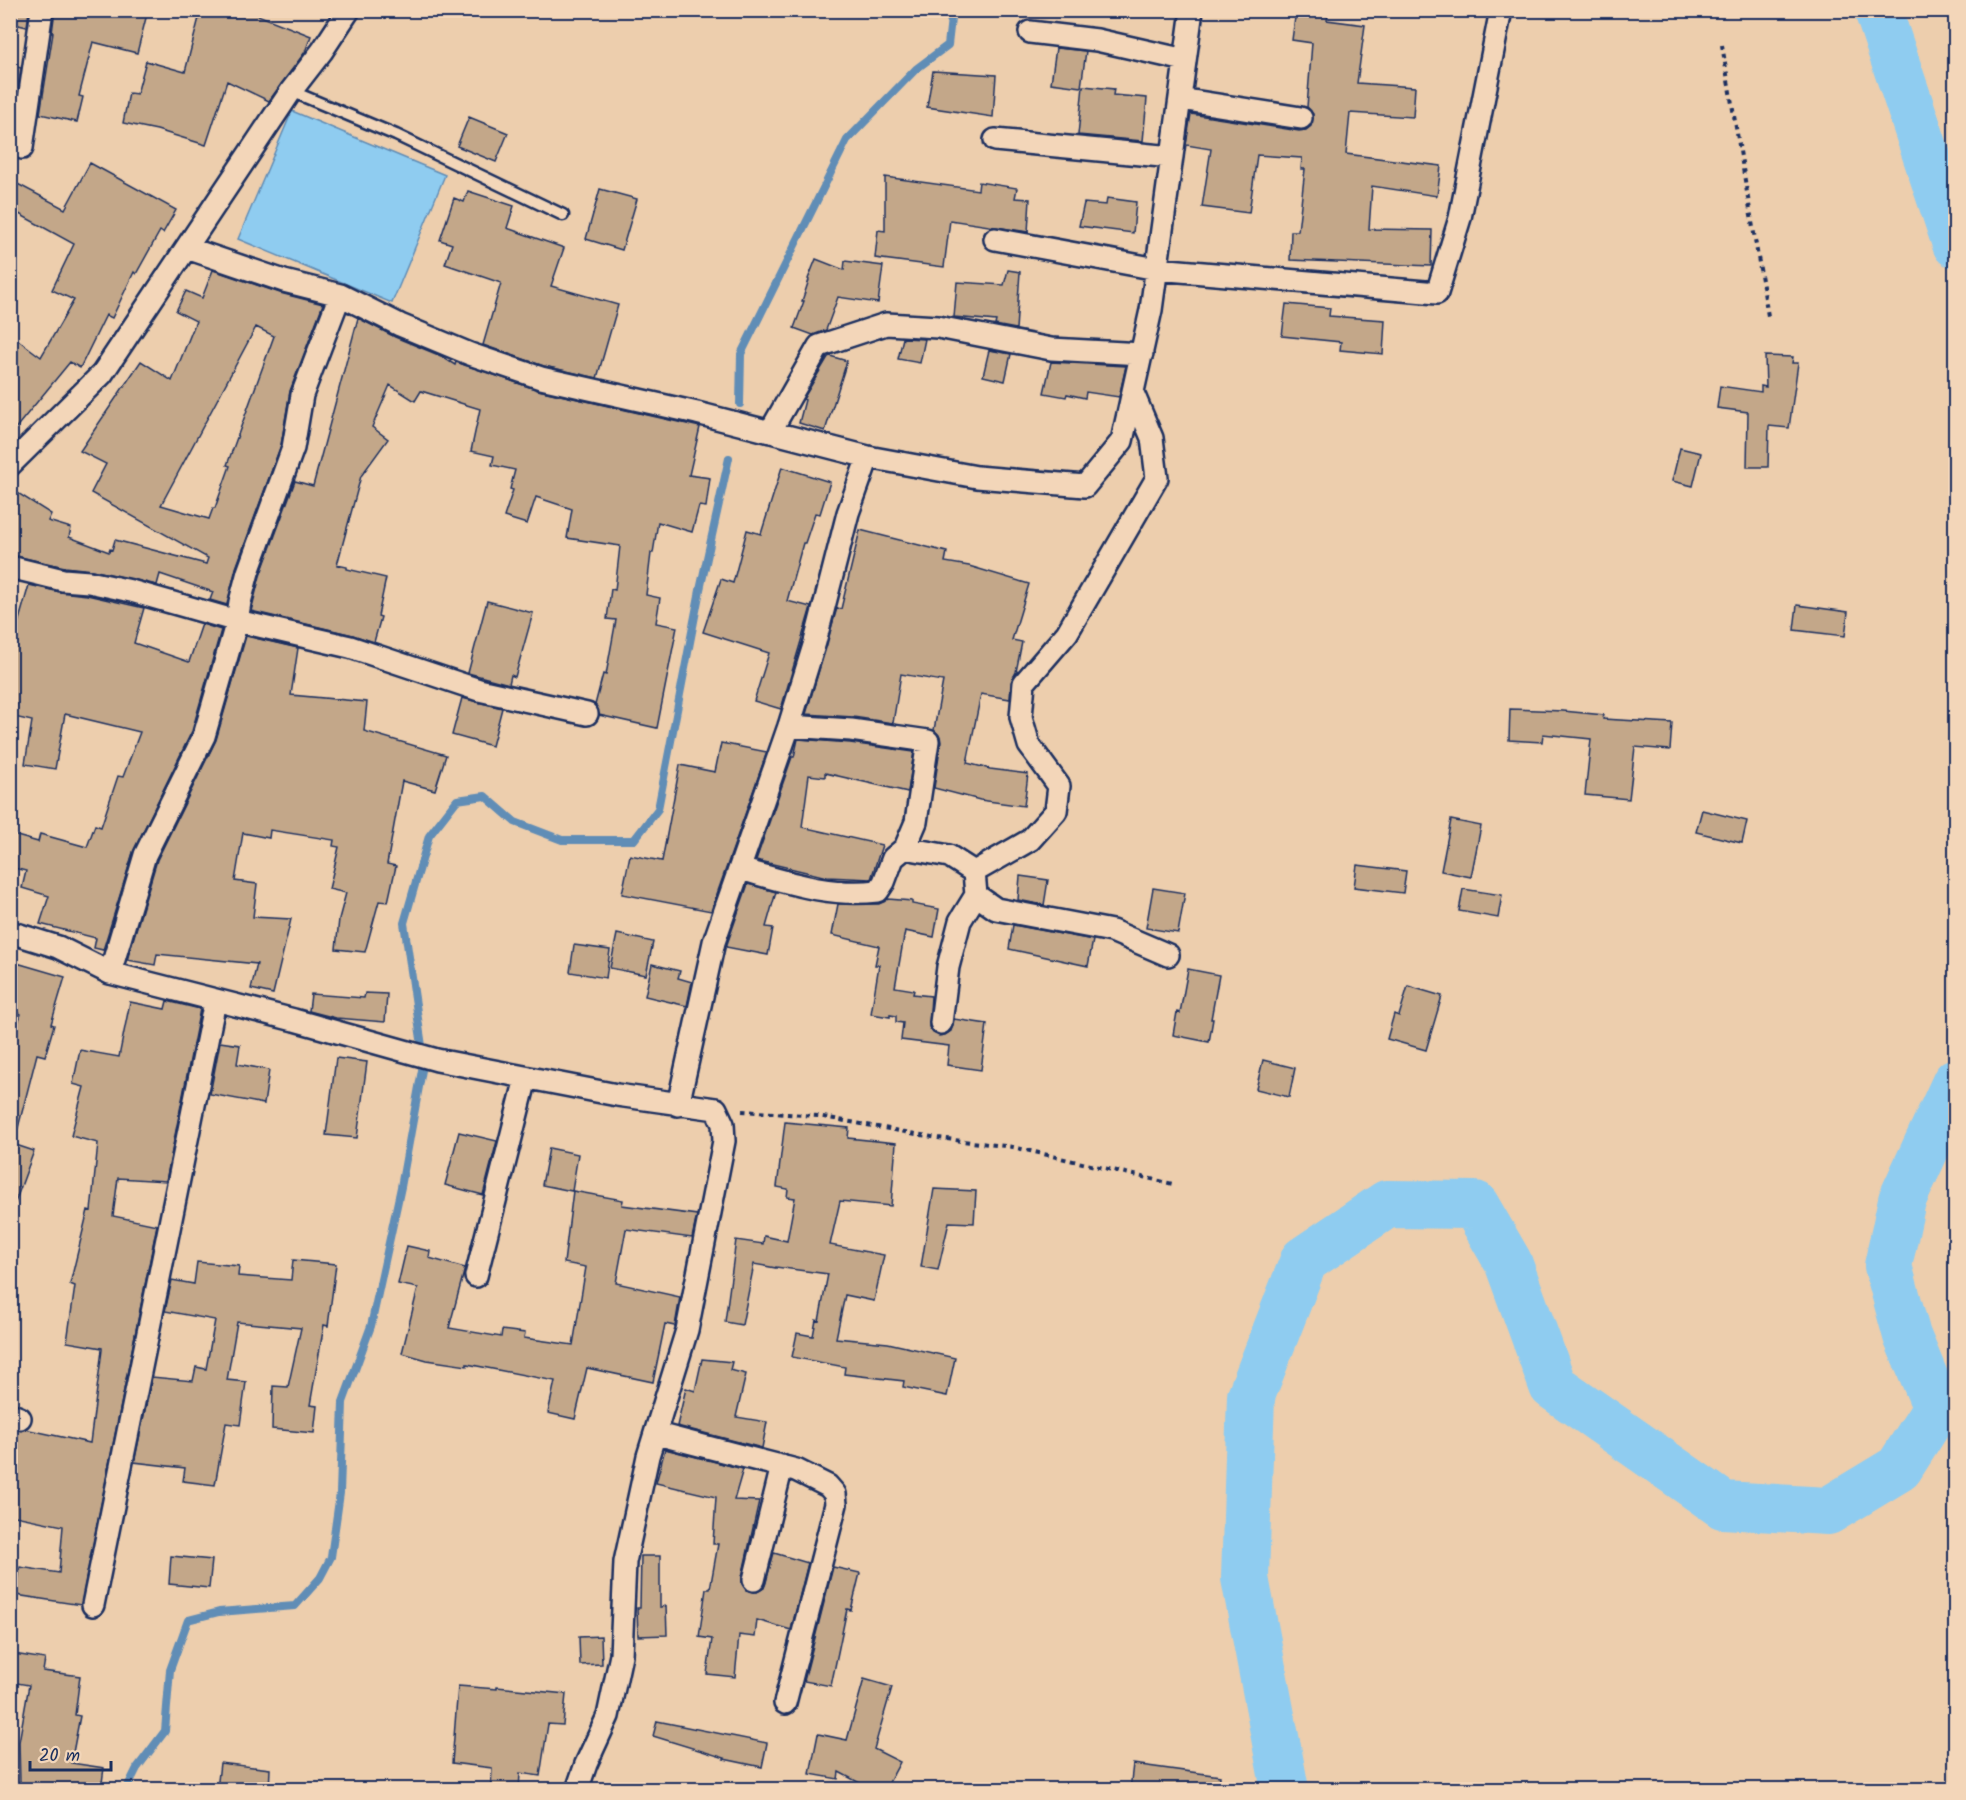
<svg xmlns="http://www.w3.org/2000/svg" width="1966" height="1800" viewBox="0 0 1966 1800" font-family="Kalam,sans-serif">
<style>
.water{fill:#8fccf0;stroke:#618db6;stroke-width:1.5}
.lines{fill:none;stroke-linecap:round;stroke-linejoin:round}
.stream{stroke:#618db6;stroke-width:8}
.river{stroke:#8fccf0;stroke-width:48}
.building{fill:#c3a789;stroke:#1b2f5e;stroke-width:1.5;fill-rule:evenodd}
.lane-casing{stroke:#1b2f5e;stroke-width:15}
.street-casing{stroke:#1b2f5e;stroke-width:26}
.path{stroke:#1b2f5e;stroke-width:4;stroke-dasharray:4.5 4.5;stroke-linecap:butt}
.lane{stroke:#f3d6b9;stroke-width:10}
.street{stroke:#f3d6b9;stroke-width:21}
</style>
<rect width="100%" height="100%" fill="#edcead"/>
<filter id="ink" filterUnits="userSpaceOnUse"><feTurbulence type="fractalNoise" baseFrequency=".0167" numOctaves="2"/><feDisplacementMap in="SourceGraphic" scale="12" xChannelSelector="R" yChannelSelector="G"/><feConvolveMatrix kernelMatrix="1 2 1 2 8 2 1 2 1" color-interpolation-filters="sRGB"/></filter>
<g filter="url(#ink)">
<path class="water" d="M 292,111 L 445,175 L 392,303 L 238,239 Z"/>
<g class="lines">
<path class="stream" d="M 740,404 L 741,354 L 847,140 L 916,69 L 948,45 L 952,10
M 422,1046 L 404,923 L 429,836 L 457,800 L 485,796 L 515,822 L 562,840 L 634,840 L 658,809 L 700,590 L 729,458
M 126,1790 L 137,1768 L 165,1731 L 170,1670 L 188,1620 L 219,1612 L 295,1606 L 320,1578 L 331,1557 L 340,1493 L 343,1402 L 371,1326 L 401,1187 L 422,1070"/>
<path class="river" d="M 1878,10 L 1956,244
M 1285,1790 L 1245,1578 L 1251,1396 L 1304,1260 L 1387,1204 L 1475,1205 L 1508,1262 L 1553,1386 L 1723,1505 L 1828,1511 L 1899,1468 L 1937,1408 L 1907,1336 L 1888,1266 L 1902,1200 L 1956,1082"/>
</g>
<path class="building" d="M 10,10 L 29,10 L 27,27 L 10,23 Z
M 55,10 L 148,10 L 137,53 L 93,42 L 79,96 L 83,97 L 77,122 L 40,114 L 53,33 L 52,33 Z
M 201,10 L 245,10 L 311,36 L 305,52 L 269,101 L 227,81 L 206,145 L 157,130 L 123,123 L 129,93 L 137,94 L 146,61 L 185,72 Z
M 1296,10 L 1329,10 L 1327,20 L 1365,25 L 1357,83 L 1415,87 L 1413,117 L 1350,113 L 1346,154 L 1441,166 L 1437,196 L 1372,186 L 1369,229 L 1432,230 L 1431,266 L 1290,260 L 1291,231 L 1298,231 L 1305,169 L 1301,169 L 1302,158 L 1257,155 L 1249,213 L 1202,207 L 1211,149 L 1186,145 L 1191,114 L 1299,131 L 1306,130 L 1311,126 L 1313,114 L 1307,107 L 1312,43 L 1292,40 Z
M 1056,48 L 1086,51 L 1081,87 L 1051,83 Z
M 10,65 L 21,68 L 15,108 L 10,107 Z
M 933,71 L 996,75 L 993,117 L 927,107 Z
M 1083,86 L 1114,89 L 1113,95 L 1147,98 L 1143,141 L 1078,135 Z
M 469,117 L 508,133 L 496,162 L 457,146 Z
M 90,163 L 176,210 L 163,233 L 160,231 L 136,274 L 134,272 L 112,318 L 106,315 L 80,368 L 70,362 L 10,435 L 10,334 L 41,357 L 74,300 L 52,290 L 74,244 L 10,209 L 10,180 L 65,209 Z
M 885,177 L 978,190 L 979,182 L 1017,188 L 1015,198 L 1030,199 L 1028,232 L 950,220 L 944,267 L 875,258 L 878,230 L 885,231 Z
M 600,189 L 637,199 L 622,250 L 586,239 Z
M 468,191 L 514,206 L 507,228 L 564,248 L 551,286 L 618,305 L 597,378 L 544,366 L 483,345 L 501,283 L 445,264 L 452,244 L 440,240 L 454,198 L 464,202 Z
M 1107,198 L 1136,202 L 1133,233 L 1079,226 L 1084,203 L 1106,205 Z
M 816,259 L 844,270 L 845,261 L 883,266 L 878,303 L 838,297 L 826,330 L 813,335 L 794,328 L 804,301 L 802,301 L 809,280 L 808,279 Z
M 213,270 L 280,293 L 323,304 L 290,391 L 281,445 L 236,568 L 227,605 L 210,600 L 213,592 L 160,574 L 157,585 L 92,570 L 65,567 L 10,555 L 10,488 L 51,514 L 48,521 L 71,528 L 69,537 L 109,552 L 110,549 L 112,550 L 115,540 L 206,564 L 208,558 L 91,493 L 106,464 L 80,451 L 141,361 L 172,381 L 196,321 L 176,311 L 186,291 L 202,298 ZM 256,327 L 274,336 L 227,465 L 230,466 L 215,508 L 213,508 L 209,519 L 161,505 Z
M 1008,270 L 1020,272 L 1016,329 L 995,325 L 996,321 L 954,317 L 957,282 L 1004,285 Z
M 1286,304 L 1330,308 L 1329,316 L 1385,320 L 1383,354 L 1340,350 L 1341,342 L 1282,336 Z
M 358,318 L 395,337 L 441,356 L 455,365 L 456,362 L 538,390 L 700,427 L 689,475 L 710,478 L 706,507 L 699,506 L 692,532 L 658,522 L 653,553 L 651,553 L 646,595 L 660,598 L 656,623 L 677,627 L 657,728 L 599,715 L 595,705 L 603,674 L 606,675 L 616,620 L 607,619 L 611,589 L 615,590 L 620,546 L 567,538 L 572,509 L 536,497 L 527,524 L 504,517 L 513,490 L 510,489 L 515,470 L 492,465 L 494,456 L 471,451 L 480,409 L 421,391 L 415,401 L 390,385 L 372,427 L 388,439 L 361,476 L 337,565 L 347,567 L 347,569 L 386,578 L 378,616 L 381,617 L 374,642 L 353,635 L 251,611 L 260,576 L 295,481 L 313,486 Z
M 903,338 L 925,339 L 920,363 L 898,359 Z
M 989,350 L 1011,354 L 1005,381 L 983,376 Z
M 830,356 L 847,361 L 825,431 L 799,423 L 805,400 L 803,399 L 828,357 Z
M 1765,356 L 1793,357 L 1792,363 L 1798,363 L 1789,428 L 1769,426 L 1768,467 L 1747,467 L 1748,412 L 1717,408 L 1720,386 L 1761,392 L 1761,386 L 1766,387 Z
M 1051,362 L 1126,366 L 1119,397 L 1086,392 L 1085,398 L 1067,394 L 1066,397 L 1044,393 Z
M 1680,448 L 1701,453 L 1693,486 L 1672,481 Z
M 782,467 L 830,482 L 820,514 L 815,513 L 805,543 L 803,543 L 787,601 L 811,607 L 781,709 L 754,701 L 769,653 L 703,632 L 721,579 L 733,583 L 747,530 L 761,534 Z
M 860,530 L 947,552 L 945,562 L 969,566 L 1029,584 L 1012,640 L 1022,642 L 1016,672 L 1011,682 L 1010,699 L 981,694 L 967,763 L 990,769 L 1028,774 L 1024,806 L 980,800 L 934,788 L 941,742 L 940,736 L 934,730 L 943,681 L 901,674 L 893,723 L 853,717 L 806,714 L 837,608 L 841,609 Z
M 29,585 L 60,592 L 87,595 L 144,608 L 134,643 L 189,662 L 202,624 L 221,630 L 192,731 L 134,850 L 103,950 L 94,948 L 96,938 L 40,924 L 49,896 L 22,888 L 26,871 L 10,867 L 10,834 L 38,842 L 40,834 L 87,847 L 95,825 L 101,827 L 118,776 L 123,777 L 140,732 L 65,714 L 55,769 L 25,764 L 32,721 L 10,716 L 10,625 L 17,627 Z
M 487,601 L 533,613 L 515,677 L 511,675 L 509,684 L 468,673 Z
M 1797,605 L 1848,612 L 1845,636 L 1794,630 Z
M 246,636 L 298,648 L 291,695 L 367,702 L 364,731 L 446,755 L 435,790 L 402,781 L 387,864 L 396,866 L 388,902 L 379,901 L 365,952 L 336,949 L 339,919 L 346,893 L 329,889 L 339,847 L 333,846 L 334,840 L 270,830 L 269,838 L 243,833 L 235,881 L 257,884 L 253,917 L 291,919 L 273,994 L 251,989 L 257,964 L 157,954 L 155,965 L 127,960 L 157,860 L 216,740 Z
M 462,698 L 502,708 L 492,746 L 452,735 Z
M 1510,709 L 1563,711 L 1604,715 L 1603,719 L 1672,723 L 1670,750 L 1635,747 L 1629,799 L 1585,795 L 1591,739 L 1543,734 L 1542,742 L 1509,740 Z
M 798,739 L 850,743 L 914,752 L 908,792 L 825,773 L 825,777 L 809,775 L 802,827 L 882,845 L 871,879 L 827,877 L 756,860 L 792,757 L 794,757 Z
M 721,743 L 767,752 L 711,911 L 622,894 L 630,855 L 662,861 L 680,765 L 715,772 Z
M 1702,810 L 1747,821 L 1742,843 L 1696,832 Z
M 1451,820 L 1481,826 L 1471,877 L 1441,871 Z
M 1357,865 L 1406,871 L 1403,893 L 1354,887 Z
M 1020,876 L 1048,880 L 1044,905 L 1018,900 Z
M 748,884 L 776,892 L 766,927 L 773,928 L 768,955 L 726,947 Z
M 1153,888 L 1185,893 L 1178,933 L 1146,928 Z
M 1463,889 L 1502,895 L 1498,918 L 1459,911 Z
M 888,899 L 912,901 L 912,904 L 939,909 L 934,937 L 905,931 L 895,987 L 914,990 L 913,994 L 931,996 L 929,1027 L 933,1033 L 939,1036 L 945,1035 L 951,1031 L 954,1019 L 987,1024 L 981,1070 L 947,1065 L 949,1046 L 901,1040 L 903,1023 L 896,1022 L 896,1016 L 890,1015 L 890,1017 L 871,1014 L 879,965 L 875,965 L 879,946 L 832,935 L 838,904 L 879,904 Z
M 1013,925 L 1093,940 L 1088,966 L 1009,949 Z
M 617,934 L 653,942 L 646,975 L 610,968 Z
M 574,945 L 610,950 L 606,978 L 570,972 Z
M 10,961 L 65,977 L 51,1024 L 54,1025 L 45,1056 L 37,1054 L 18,1128 L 10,1127 L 10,1046 L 21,1014 L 10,1011 Z
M 652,964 L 680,971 L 678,978 L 692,982 L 687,1006 L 645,996 Z
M 1188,969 L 1219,975 L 1211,1019 L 1213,1019 L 1209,1042 L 1173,1035 L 1177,1012 L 1180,1013 Z
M 1408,986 L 1442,996 L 1426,1050 L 1387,1039 L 1394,1014 L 1399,1016 Z
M 365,993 L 387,994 L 385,1022 L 336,1018 L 309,1011 L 311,994 L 364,998 Z
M 167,1001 L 200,1009 L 166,1181 L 118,1178 L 113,1216 L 157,1225 L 81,1605 L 16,1595 L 20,1567 L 59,1573 L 63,1526 L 10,1515 L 10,1428 L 21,1431 L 25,1429 L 90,1443 L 102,1350 L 102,1348 L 67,1342 L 75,1286 L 70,1284 L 88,1210 L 91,1211 L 98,1143 L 71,1136 L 84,1087 L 73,1084 L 80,1050 L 119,1057 L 130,1002 L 165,1009 Z
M 220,1042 L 240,1045 L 237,1064 L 269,1070 L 264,1104 L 210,1094 Z
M 336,1058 L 367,1062 L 357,1138 L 326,1135 Z
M 1263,1060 L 1295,1068 L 1289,1097 L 1256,1089 Z
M 785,1122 L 849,1128 L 848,1138 L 896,1143 L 891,1206 L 840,1201 L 830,1245 L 884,1255 L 874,1301 L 845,1295 L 836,1338 L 888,1343 L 955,1358 L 947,1396 L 903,1387 L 904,1381 L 844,1374 L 845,1367 L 792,1357 L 797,1333 L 813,1336 L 816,1320 L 819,1321 L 828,1274 L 776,1267 L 776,1268 L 754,1264 L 742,1325 L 725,1322 L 736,1240 L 763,1244 L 764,1236 L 787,1241 L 795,1198 L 787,1197 L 788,1189 L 777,1187 Z
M 459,1132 L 497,1141 L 483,1195 L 445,1185 Z
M 10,1143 L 34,1151 L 13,1208 L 10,1207 Z
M 549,1148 L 578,1154 L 572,1191 L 542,1185 Z
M 934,1189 L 976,1191 L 974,1223 L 949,1222 L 938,1270 L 921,1267 Z
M 573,1191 L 623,1200 L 622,1205 L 697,1215 L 692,1238 L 626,1229 L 616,1283 L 680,1297 L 675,1326 L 665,1324 L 653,1382 L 587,1368 L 575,1419 L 548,1413 L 555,1381 L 467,1364 L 467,1366 L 427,1360 L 402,1353 L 418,1288 L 398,1284 L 407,1246 L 430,1251 L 429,1258 L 465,1268 L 449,1328 L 501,1337 L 502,1330 L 525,1333 L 524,1338 L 573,1345 L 586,1267 L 564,1263 Z
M 293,1260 L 336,1264 L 328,1326 L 324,1325 L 310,1405 L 317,1406 L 314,1433 L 272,1429 L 273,1386 L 288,1387 L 301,1328 L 237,1322 L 227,1380 L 246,1382 L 240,1425 L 226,1423 L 215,1485 L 183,1481 L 185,1468 L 134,1462 L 152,1377 L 193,1381 L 196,1367 L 206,1369 L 215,1320 L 165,1311 L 172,1280 L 194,1284 L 197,1262 L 239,1266 L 238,1276 L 291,1280 Z
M 702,1359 L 732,1362 L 730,1370 L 746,1374 L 736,1417 L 767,1422 L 762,1448 L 677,1426 L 686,1388 L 695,1391 Z
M 665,1449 L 743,1469 L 734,1500 L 759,1501 L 742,1577 L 742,1584 L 746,1590 L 757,1592 L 764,1588 L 774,1553 L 808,1563 L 791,1630 L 757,1620 L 755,1637 L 739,1635 L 735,1677 L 707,1674 L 712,1639 L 699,1637 L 706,1589 L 710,1589 L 718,1544 L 713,1544 L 716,1497 L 656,1483 Z
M 171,1556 L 212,1560 L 209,1588 L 169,1584 Z
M 641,1556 L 660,1556 L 660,1607 L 666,1606 L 667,1635 L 638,1636 L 637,1608 L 640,1608 Z
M 833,1567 L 860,1573 L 851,1610 L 847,1609 L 831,1686 L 804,1681 Z
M 601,1636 L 602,1664 L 580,1665 L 579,1637 Z
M 14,1654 L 45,1659 L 43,1671 L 80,1676 L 75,1715 L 80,1716 L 71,1763 L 104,1768 L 101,1790 L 64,1790 L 20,1785 L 19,1742 L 29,1685 L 11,1682 Z
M 864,1679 L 892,1687 L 874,1749 L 900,1762 L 885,1790 L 873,1790 L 839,1772 L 838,1779 L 810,1774 L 818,1734 L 847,1740 Z
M 458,1686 L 497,1689 L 497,1687 L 566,1694 L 563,1725 L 548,1724 L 540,1776 L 520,1773 L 519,1790 L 491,1790 L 492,1768 L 452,1763 Z
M 657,1721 L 767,1743 L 762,1767 L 724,1759 L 725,1758 L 653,1736 Z
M 220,1763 L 270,1769 L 269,1790 L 217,1790 Z
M 1133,1764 L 1220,1776 L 1219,1790 L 1130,1790 Z"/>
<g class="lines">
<defs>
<path id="lane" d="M 291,91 L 396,135 L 563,215"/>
<path id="street" d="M 1030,32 L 1097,40 L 1185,60
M 1180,99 L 1301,118
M 995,140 L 1172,157
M 22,148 L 42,10
M 995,239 L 1157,269 L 1437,293 L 1460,218 L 1501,10
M 187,248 L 284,281 L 340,295 L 400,325 L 470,354 L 541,378 L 697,413 L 868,457 L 977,477 L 1085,486 L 1122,441 L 1151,310 L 1192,10
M 1133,393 L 1152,438 L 1157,478 L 1067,633 L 1024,683 L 1021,717 L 1029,745 L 1059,786 L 1056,811 L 1030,840 L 974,872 L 976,895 L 996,909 L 1112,931 L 1168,955
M 770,432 L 819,346 L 886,324 L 938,327 L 1051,349 L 1142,354
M 10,465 L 102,374 L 291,91 L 322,51 L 349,10
M 10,567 L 63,580 L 89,582 L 131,591 L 237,621 L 350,647 L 479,690 L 587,714
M 789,726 L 851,730 L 928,741 L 916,822 L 905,848 L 949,856 L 974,872
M 740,869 C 787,882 829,897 878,891 L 884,882 L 893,858 L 905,848
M 10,932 L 58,947 L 110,973 L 294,1020 L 437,1060 L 617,1095 L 716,1109 L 723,1124 L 724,1141 L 687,1330 L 648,1456 L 625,1562 L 621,1655 L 608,1716 L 586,1764 L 577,1790
M 110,973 L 145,855 L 204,736 L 237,621 L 240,602 L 248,572 L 293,448 L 302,395 L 340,295
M 941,1023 L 948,967 L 960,921 L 976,895
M 678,1105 L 714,942 L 789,726 L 815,642 L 848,513 L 868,457
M 476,1276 L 526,1078
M 10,1414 L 20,1418
M 657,1434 L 796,1470 L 828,1486 L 835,1494 L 836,1504 L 785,1703
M 754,1580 L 782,1466
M 93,1605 C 132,1403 176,1203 215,1001"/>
</defs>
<use href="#lane" class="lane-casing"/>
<use href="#street" class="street-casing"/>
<path class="path" d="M 1722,45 L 1768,316
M 742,1111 L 818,1116 L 938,1138 L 1013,1147 L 1173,1184"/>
<use href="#lane" class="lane"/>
<use href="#street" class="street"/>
</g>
</g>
<rect width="1966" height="1800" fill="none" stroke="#f3d6b9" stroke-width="36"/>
<rect x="18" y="18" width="1930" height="1764" fill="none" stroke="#1b2f5e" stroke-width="2" filter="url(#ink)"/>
<path d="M30 1761v9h81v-9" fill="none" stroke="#1b2f5e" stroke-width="3"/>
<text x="39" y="1761" font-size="18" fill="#1b2f5e" stroke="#f3d6b9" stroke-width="4.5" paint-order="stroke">20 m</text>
</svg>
